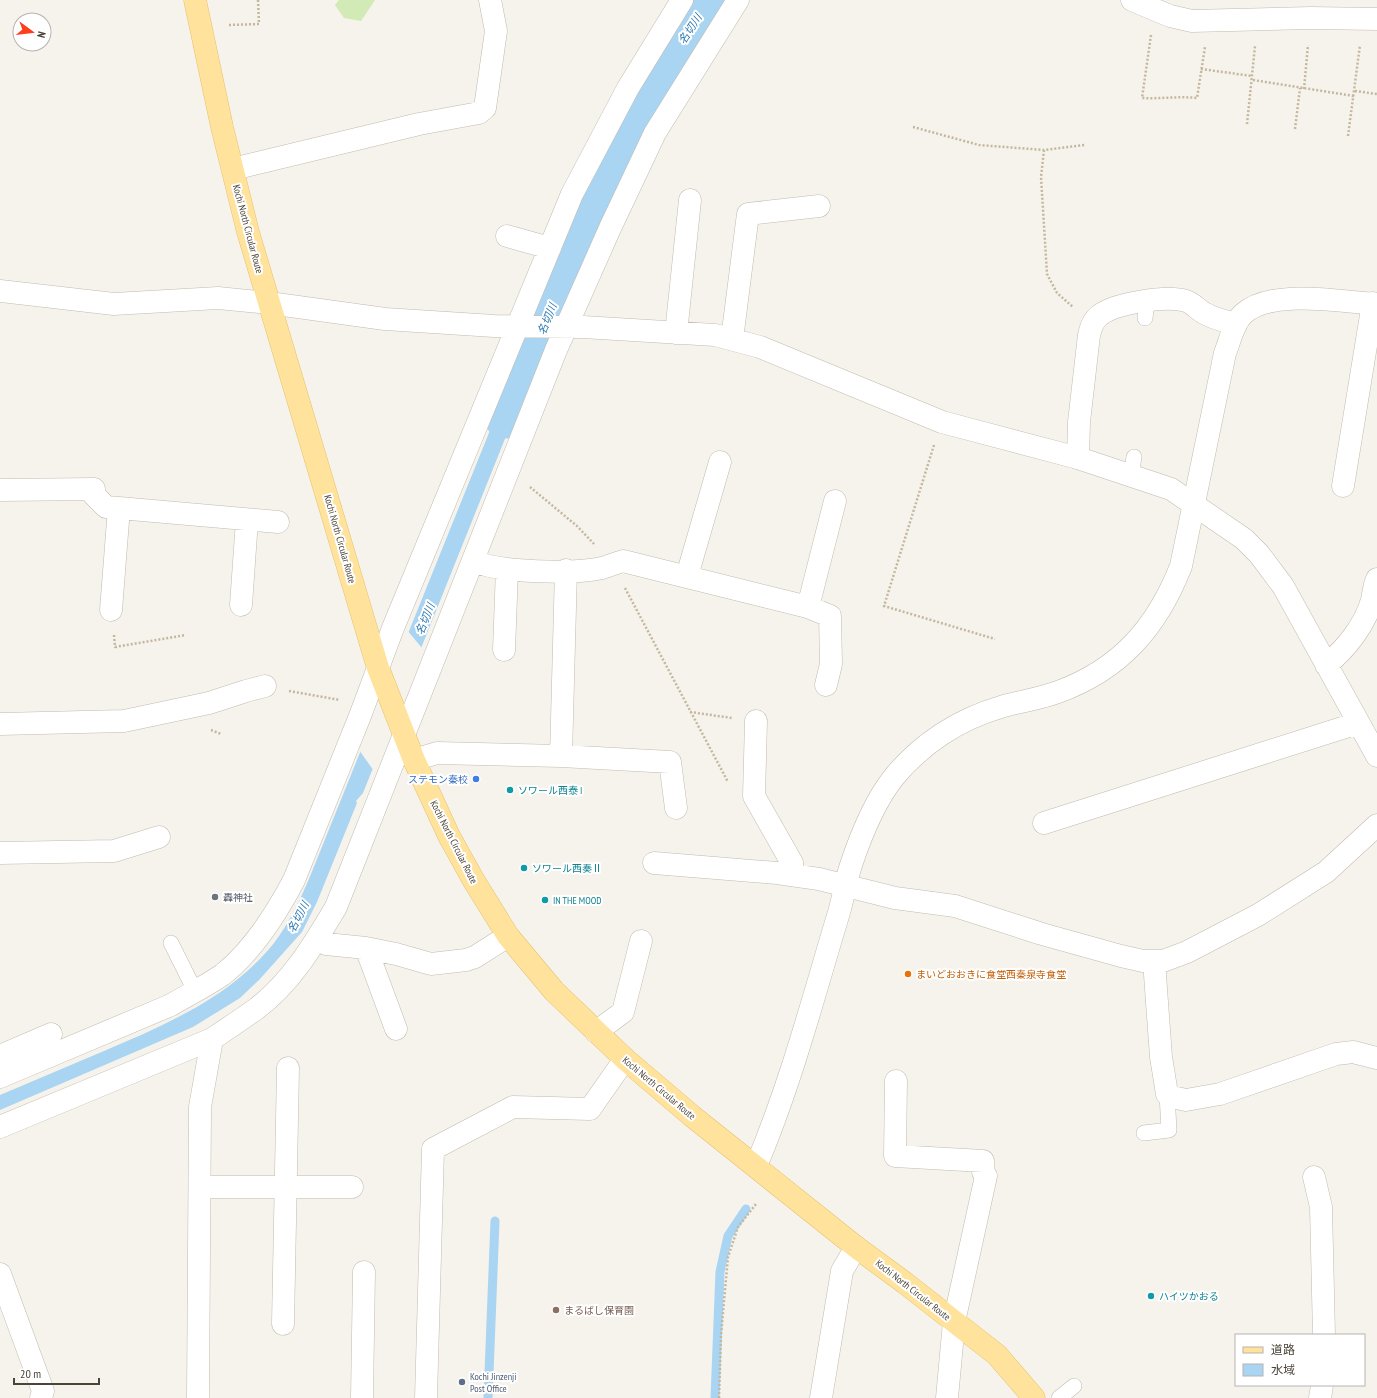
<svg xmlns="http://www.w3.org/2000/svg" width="1377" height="1398" viewBox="0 0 1377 1398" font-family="'PT Sans Narrow','Noto Sans JP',sans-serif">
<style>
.green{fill:#d2eab5}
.water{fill:#a9d4f2}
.pier{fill:#f6f3ec}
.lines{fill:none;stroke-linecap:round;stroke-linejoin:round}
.stream{stroke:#a9d4f2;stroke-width:9}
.river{stroke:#a9d4f2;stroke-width:51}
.service-casing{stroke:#c2bbae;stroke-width:16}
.minor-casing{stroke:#c2bbae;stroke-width:23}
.tertiary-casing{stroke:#c2bbae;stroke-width:23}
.primary-casing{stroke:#e6c16a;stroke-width:23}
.path{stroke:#c4b79f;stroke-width:2.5;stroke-dasharray:2 2;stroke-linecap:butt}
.service{stroke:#fff;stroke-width:15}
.minor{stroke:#fff;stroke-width:22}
.tertiary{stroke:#fff;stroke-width:22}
.primary{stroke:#ffe39c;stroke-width:22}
.shop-dot{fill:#3f7fe0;stroke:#fff;stroke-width:1.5}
.culture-dot{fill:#0f9aa8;stroke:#fff;stroke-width:1.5}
.worship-dot{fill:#6b7280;stroke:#fff;stroke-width:1.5}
.food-dot{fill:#e8710a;stroke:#fff;stroke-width:1.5}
.education-dot{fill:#8d6e63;stroke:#fff;stroke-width:1.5}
.service-dot{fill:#5c6f8a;stroke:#fff;stroke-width:1.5}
.labels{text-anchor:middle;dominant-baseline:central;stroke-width:4;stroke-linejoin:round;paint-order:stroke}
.street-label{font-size:10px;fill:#4b4439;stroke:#fff}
.shop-label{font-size:10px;fill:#366cbe;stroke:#fff;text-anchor:end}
.culture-label{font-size:10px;fill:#0d838f;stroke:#fff;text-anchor:start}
.worship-label{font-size:10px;fill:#5b616d;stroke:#fff;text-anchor:start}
.food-label{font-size:10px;fill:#c56008;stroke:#fff;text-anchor:start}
.education-label{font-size:10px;fill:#785e54;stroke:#fff;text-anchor:start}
.service-label{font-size:10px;fill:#4e5e75;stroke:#fff;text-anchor:start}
.water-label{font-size:11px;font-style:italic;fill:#2e7ab2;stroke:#fff}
</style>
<rect width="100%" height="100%" fill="#f6f3ec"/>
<path class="green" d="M 339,0 L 375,0 L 361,21 L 344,18 L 335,5 Z"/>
<path class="water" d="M 524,346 L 541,349 L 363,793 L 356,801 L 357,803 L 317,902 L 302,932 L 259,980 L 240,998 L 193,1027 L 0,1110 L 0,1095 C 35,1080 69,1066 104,1051 C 165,1025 231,997 274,943 C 290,922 301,898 311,874 Z"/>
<path class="pier" d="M 407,630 L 422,648 L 374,771 L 359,750 Z"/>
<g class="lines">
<path class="stream" d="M 488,1398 L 495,1221
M 715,1398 L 720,1272 L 728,1236 L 746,1209"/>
<path class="river" d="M 507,413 L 595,200 L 639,108 L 709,0"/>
<defs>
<path id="service" d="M 1145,318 L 1147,301
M 1131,475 L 1134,457
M 171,943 L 195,991
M 1144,1133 L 1169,1130 L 1167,1094
M 1059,1398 L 1074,1386"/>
<path id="minor" d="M 1132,0 L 1170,16 L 1192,21 L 1311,18 L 1377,19
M 233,169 L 419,124 L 479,113 L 485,108 L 496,31 L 490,0
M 507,236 L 550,248
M 269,303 L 385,319 L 494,326 L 583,327 L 715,335 L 760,347 L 942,422 L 1078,458 L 1171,489 L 1244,539 L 1259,554 L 1283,586 L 1377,756
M 676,333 L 690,200
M 732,339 L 748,214 L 819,206
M 1343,486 L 1373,303
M 0,490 L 94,489 L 94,495 L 106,507 L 119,508 L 111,610
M 119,508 L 278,522
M 474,561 C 499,573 575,574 602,568 C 609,566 616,563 623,561 L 808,607 L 830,616 L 831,664 L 826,685
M 687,576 L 720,462
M 241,605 L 247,520
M 808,607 L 835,501
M 504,650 L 507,569
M 1326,665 C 1346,649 1365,625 1372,600 C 1374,592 1373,588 1377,579
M 756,721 L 754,796 L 792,863 L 793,875
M 0,724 L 124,721 L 209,703 L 246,691 L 265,686
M 561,756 L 566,570
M 414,760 L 437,753 L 561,756 L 670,762 L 676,808
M 1044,823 L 1358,723
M 0,853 L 114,851 L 159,837
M 654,863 L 777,873 L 819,879 L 895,898 L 955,906 L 1042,934 L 1121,956 L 1143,961 L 1163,961 L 1187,952 L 1258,915 L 1326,872 L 1377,825
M 317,940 L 326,944 L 366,948 L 396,954 L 431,964 L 466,960 L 475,957 L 508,936
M 366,948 L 396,1029
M 1154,961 L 1161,1057 L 1167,1094 L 1172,1097 L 1186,1100 L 1220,1094 L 1336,1054 L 1353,1052 L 1377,1058
M 596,1032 L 623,1012 L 641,941
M 0,1056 L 51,1034
M 0,1077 L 171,1005 C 188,995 206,986 222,975 C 253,951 276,914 294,880 L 360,716 L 393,628 L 572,194 L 628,88 L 682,0
M 896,1081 L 895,1156 L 983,1161 L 983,1172 L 986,1176 L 954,1322 L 947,1398
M 0,1127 L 212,1039
M 1314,1177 L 1321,1207 L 1324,1335
M 200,1187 L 352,1187
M 0,1274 L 43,1391 L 41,1398
M 283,1324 L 288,1068
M 198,1398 L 200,1107 L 212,1039 C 227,1029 242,1019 256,1009 C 291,983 314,944 336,907 L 556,350 L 611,226 L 655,133 L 738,0
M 362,1398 L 364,1272
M 426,1398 L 433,1149 L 513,1107 L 590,1109 L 625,1059
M 821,1398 L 842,1271 L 856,1247
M 1320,1398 L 1322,1385"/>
<path id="tertiary" d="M 0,291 L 114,304 L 218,298 L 269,303
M 1078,458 L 1079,422 L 1089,335 C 1091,327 1093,320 1100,315 C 1116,303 1167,295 1186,301 C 1193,303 1198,310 1204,313 C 1214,319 1225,321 1236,324
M 756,1166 C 790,1086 812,1002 837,919 C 843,901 845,883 851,865 C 861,835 874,802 894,777 C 921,744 959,719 1001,707 C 1020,701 1040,699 1058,692 C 1121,669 1157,627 1181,566 L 1225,353 C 1230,341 1233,324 1243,314 C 1271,288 1341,302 1377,304"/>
<path id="primary" d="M 195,0 L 222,127 L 248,232 L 378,668 L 414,760 L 449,836 L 474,881 L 508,936 L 554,991 L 625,1059 L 692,1116 L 856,1247 L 905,1283 L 997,1355 L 1034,1398"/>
</defs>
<use href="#service" class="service-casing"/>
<use href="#minor" class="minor-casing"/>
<use href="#tertiary" class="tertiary-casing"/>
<use href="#primary" class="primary-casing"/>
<path class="path" d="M 229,25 L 259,24 L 258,0
M 1151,35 L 1142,98 C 1160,99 1178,96 1197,98 L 1205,47
M 1201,69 L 1252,76
M 1253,80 L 1354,96
M 1304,89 L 1308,45
M 1355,91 L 1377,94
M 1247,124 L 1255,46
M 913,127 L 979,145 L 1044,150 L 1085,145
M 1295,129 L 1300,88
M 1348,136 L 1360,45
M 1044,150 L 1041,177 L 1047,274 L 1057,293 L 1073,307
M 934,445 L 884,606 L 995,639
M 530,487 L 577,526 L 594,544
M 625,588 L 728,782
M 114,635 L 115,647 L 186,635
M 289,691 L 340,700
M 690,712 L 732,718
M 211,730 L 221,734
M 719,1398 L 721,1335 L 728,1257 L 738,1227 L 756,1204"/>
<use href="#service" class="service"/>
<use href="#minor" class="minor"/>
<use href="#tertiary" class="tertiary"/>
<use href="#primary" class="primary"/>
</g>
<circle class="shop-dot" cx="476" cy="779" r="4"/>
<g class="culture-dot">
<circle cx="510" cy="790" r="4"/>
<circle cx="524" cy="868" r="4"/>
<circle cx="545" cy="900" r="4"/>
<circle cx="1151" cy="1296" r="4"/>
</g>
<circle class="worship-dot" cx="215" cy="897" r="4"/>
<circle class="food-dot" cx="908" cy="974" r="4"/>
<circle class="education-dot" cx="556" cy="1310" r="4"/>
<circle class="service-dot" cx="462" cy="1382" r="4"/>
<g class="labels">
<g class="street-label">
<text transform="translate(248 229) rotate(75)">Kochi North Circular Route</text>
<text transform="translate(340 539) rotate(74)">Kochi North Circular Route</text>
<text transform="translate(454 842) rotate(63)">Kochi North Circular Route</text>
<text transform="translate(659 1088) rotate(40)">Kochi North Circular Route</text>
<text transform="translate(913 1290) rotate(38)">Kochi North Circular Route</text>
</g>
<g class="shop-label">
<text x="468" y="779">ステモン秦校</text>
</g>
<g class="culture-label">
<text x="518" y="790">ソワール西泰 I</text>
<text x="532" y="868">ソワール西奏Ⅱ</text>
<text x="553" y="900">IN THE MOOD</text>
<text x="1159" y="1296">ハイツかおる</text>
</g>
<g class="worship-label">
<text x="223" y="897">轟神社</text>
</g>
<g class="food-label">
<text x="916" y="974">まいどおおきに食堂西秦泉寺食堂</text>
</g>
<g class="education-label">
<text x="564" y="1310">まるばし保育園</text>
</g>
<g class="service-label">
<text x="470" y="1376">Kochi Jinzenji<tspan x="470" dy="12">Post Office</tspan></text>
</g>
<g class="water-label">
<text transform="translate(690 29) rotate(-57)">名切川</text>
<text transform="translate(547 319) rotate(-68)">名切川</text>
<text transform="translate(425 619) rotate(-68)">名切川</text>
<text transform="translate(298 917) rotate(-62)">名切川</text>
</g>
</g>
<rect x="1235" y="1334" width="130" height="52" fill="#ffffff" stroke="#b7b4b0"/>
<rect x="1243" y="1347" width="20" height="6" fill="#ffe39c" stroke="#b7b4b0"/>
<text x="1271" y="1354" font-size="12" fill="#4b4439">道路</text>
<rect x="1243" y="1364" width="20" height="12" fill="#a9d4f2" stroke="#b7b4b0"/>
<text x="1271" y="1374" font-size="12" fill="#4b4439">水域</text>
<g transform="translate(32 32) rotate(105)"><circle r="19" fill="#ffffff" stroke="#b7b4b0"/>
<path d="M0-3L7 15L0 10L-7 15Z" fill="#fc3f1d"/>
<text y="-6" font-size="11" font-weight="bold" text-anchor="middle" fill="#4b4439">N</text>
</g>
<path d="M14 1378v6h85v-6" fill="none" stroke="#4b4439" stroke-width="2"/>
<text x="20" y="1378" font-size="12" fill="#4b4439" stroke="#ffffff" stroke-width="3" paint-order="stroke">20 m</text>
</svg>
